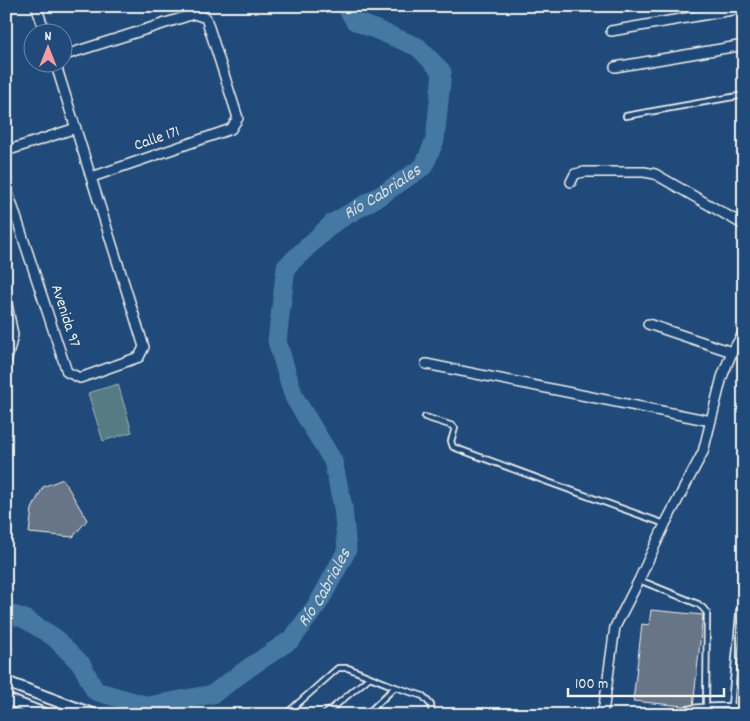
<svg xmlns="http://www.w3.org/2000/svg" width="750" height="721" viewBox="0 0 750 721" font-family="Dekko,sans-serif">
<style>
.green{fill:#547c83;stroke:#a4b6b6}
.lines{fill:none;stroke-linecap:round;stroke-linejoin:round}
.river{stroke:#4478a2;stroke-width:19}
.building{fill:#677587;stroke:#f4f1e8}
.service-casing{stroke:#f4f1e8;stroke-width:8}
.minor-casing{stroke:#f4f1e8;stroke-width:12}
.tertiary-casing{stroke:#f4f1e8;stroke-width:14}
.service{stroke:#1f4a7a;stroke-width:4.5}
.minor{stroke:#1f4a7a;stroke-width:9}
.tertiary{stroke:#1f4a7a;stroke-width:10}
.labels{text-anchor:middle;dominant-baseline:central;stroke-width:5;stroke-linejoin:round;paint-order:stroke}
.street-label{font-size:16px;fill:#f4f1e8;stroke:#1f4a7a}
.water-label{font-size:18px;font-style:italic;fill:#dadfde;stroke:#1f4a7a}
</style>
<rect width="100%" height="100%" fill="#1f4a7a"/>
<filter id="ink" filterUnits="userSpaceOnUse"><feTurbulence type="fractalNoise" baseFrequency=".02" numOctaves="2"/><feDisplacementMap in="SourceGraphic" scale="10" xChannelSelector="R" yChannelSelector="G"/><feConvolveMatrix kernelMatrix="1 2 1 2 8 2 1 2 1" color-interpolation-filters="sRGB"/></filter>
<g filter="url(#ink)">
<path class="green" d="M 118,384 L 132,432 L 103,441 L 88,393 Z"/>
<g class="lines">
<path class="river" id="s1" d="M 6,613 L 23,618 L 54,637 L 82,665 L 95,691 L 148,706 L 213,694 L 250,667 L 292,639 L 319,602 L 347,550 L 343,507 L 333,461 L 294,397 L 277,341 L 286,267 L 333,223 L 383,194 L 424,166 L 435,140 L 442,72 L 418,47 L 355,21 L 346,6"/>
</g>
<path class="building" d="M 63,479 L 87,520 L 73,537 L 29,533 L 32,509 L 43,487 Z
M 651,610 L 703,615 L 693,707 L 633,701 L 642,624 L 649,625 Z
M 390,710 L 422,712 L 422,715 L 388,715 Z"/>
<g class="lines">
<defs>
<path id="service" d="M 626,116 L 744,95
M 425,417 L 453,426 L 455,428 L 451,441 L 453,447 L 548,482 L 665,524
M 639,580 L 698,604 L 703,608 L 707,613 L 706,707
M 370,677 L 395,687 L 423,696 L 431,705 L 432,715
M 731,706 L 739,614 L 739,611 L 744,610
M 6,707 L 14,715
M 285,715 L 338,668 L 348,668 L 370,677 L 324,715
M 366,715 L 395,687
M 673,715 C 683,705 728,706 744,706"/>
<path id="minor" d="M 36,6 L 45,32
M 611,31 L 744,8
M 62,56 L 194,14 L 206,18 L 238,118 L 231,129 L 92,177
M 615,67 L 744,45
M 6,151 L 76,128
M 571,182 L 575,174 L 584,172 L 644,172 L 655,174 L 744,225
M 6,186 L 67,372 L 80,378 L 139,357 L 144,347 L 55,62
M 6,299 L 13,335 L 6,363
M 648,324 L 732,352
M 426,364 L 711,421
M 600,715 L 604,706 L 615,627 L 639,580 L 665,524 L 703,452 L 722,377 L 732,352 L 744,332"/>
<path id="tertiary" d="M 6,682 L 95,715
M 6,699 L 47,715"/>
</defs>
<use href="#service" class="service-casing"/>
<use href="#minor" class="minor-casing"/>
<use href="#tertiary" class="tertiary-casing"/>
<use href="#service" class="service"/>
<use href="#minor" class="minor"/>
<use href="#tertiary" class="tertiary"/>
</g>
</g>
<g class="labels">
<g class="street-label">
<text transform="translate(157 139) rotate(-19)">Calle 171</text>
<text transform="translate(65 316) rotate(72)">Avenida 97</text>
</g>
<g class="water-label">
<text stroke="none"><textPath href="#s1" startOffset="866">Río Cabriales</textPath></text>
<text stroke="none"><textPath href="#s1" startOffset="401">Río Cabriales</textPath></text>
</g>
</g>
<rect width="750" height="721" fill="none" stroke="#1f4a7a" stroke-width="25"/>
<rect x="12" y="12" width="725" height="696" fill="none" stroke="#f4f1e8" stroke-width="2" filter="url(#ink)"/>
<g transform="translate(48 48)"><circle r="24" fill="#1f4a7a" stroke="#748da6"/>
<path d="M0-4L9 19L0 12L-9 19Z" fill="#ff9aa2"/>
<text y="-8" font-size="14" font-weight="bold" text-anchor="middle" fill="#f4f1e8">N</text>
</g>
<path d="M568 688v8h156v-8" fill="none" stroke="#f4f1e8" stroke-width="2.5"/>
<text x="575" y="688" font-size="15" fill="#f4f1e8" stroke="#1f4a7a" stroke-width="4" paint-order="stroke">100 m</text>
</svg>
